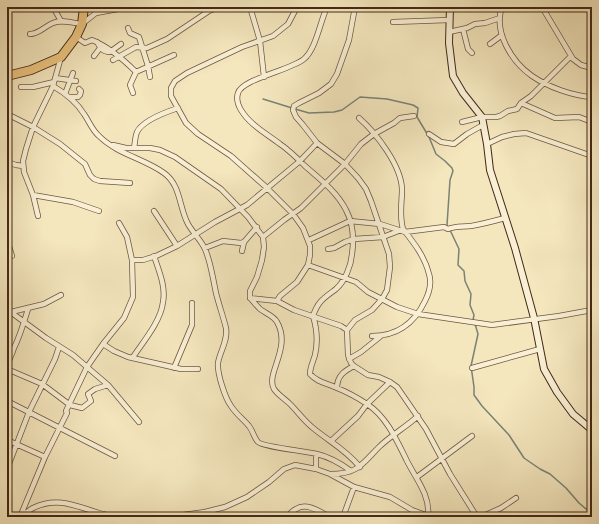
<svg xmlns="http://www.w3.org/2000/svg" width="599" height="524" viewBox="0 0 599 524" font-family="'Gentium Book Plus',serif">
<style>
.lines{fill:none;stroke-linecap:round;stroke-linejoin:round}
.stream{stroke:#788375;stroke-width:1.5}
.street-casing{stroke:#6f5840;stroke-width:6}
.secondary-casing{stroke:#432917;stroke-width:8}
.highway-casing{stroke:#432917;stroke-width:10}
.street{stroke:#f8efd4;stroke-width:4.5}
.secondary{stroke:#f8efd4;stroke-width:6}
.highway{stroke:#eac37e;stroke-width:8}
</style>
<rect width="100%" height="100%" fill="#f4e6bd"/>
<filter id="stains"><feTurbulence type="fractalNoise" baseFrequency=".005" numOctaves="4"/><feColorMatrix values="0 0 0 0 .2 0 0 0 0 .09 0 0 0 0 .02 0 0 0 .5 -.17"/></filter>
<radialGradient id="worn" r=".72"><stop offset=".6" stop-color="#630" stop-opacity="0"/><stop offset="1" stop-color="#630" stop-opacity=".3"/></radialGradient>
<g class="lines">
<path class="stream" d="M 263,99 L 292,108
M 295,109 L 309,113 L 334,112 L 342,110 L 360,97 L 387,99 L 413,105 L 418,108 L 417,117 L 429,137 L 436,154 L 445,161 L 452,168 L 453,171 L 450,180 L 447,225 L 448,227
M 450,230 L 459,249 L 458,265 L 464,271 L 465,281 L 471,294 L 470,305 L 474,315 L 473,320
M 475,324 L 478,334 L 471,366 L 474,387 L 474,395 L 482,406 L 509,435 L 524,458 L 540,469 L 550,474 L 566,488 L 579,503 L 592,514"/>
<defs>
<path id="street" d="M 53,7 L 61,21
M 250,7 L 260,41 L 264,77
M 327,7 C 320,22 316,49 304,59 C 291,70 242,79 238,93 C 236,99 238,105 241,110 C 250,125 267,134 280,144 C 289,150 297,158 305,166 C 320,179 337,192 346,210 C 353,223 354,240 352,254 C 351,266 345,281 336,289 C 324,298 318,301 313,316 C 317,329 318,342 315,355 C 313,362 310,367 310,374 C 318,383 327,383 337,388 C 347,392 358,398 367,404 C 387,417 397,441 407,461 C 416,479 430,495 428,515
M 355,7 L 349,40 L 337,74 L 331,84 L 319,93 L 299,103 L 294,106 L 293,110 L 296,117 L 303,125 L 317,143 L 345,164 L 358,178 L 366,189 L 371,201 L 389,254 L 390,267 L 387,290 L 382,299 L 372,310 L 355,320 L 347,330 L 348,355 L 351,363 L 354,366 L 368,375 L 379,377 L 390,382 L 397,387 L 404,397 L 426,429 L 450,474 L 477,517
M 502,7 C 493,32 512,62 532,76 C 548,87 573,96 592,97
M 542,7 L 573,59 L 581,65 L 592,68
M 96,13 L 102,7
M 393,22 L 449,20
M 128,28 L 130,33 L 139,37 L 148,66 L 150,77
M 463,29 L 468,49 L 472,53
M 449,32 L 467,28 L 475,24 L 485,23 L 500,18
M 30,34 C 39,34 45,26 53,23 C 61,19 73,23 82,24 L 96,13 L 129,7
M 76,37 L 85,43 L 92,40 C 109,47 123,59 136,72
M 7,41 L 8,49
M 97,42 C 100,48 103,52 110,52 L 121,44
M 490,44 L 502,35
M 94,56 L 100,48
M 113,60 L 136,47 L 147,48 L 167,39 L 209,11 L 219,7
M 55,78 L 76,81
M 53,86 C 65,93 76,101 84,114 C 89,121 92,130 99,136 C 117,154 145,159 164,173 C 181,185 179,208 188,224 C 193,233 201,240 205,249 C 211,263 213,279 216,293 C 219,305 223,316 226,328 C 228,341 220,351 218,363 C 217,373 225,398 231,406 C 236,414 243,419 249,426 C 253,431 254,438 258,442 C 263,447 306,451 317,454 C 330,457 340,463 351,471
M 21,87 L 33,87 L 54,82
M 133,93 L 130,85 L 136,72 L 174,55
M 65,94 L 73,73
M 70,97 L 78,97 L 80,95 L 81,91 L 79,89
M 521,103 L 555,118 L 579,117 L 592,122
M 7,116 L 11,116 L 33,127 L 60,144 L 85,164 L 90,175 L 94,179 L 100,181 L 130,183
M 359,118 C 376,133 401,165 402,189 C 402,203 399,215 403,229 C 414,243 425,257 429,274 C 432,283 429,293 425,301 C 414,324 397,336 372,336
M 462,122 L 482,117 L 496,117 L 500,116 L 508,111 L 517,109 L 521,103 L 531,96 L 571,56
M 429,134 L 441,142 L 454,144 L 467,134 L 483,125
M 487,144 L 502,137 L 514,134 L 526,133 L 592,156
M 113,145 L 126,148 L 150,148 L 160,150 L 175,157 L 221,189 L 248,217 L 263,237 L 264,247 L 262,260 L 257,277 L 250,291 L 250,298 C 253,301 256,305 260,309 C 265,313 274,316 277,322 C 292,348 265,374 274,389 C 278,395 285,399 290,404 C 298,412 304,421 313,428 C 330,442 345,449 360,467
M 134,148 C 135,143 135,137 137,132 C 143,120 166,112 178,108
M 7,162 L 16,165 L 23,166
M 33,195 L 73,202 L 99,211
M 154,211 L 177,246
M 38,216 L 33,195 L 24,172 L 23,161 L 26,149 L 33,127 L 53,86 L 61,57
M 263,237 L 284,220 L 301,208 L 345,164 L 361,144 L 374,134 L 394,123 L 400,118 L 414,116
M 7,240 L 12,256
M 309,240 L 350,221 L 380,224 L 405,232 L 444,227 L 448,229 C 455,226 463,227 471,226 C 483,224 494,221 505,218
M 205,248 L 223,241 L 241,243 L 244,242 L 257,227
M 328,249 L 334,248 L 345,242 L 354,239 L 383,237 L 401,230
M 242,251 L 244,242
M 132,260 L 143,260 L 156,256 L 177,246 L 215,222 L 247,205 L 300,161 L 317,143
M 308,265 L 356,282 L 368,292 L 397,307 L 418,314 L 492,325 L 559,316 L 592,310
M 250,298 L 277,301 L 294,310 L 341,326 L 347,330
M 277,301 L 280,296 L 297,282 L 308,265 L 310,255 L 310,246 L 303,228 L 293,214 L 266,187 L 231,156 L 198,134 L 186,123 L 171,96 L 171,88 L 175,81 L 187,73 L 242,47 L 273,36 L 288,24 L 297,7
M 7,313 L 44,304 L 61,295
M 12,313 L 46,338 L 73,355 L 108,385 L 139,422
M 103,344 L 114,351 L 128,357 L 181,369 L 198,369
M 133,357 C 143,342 161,321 163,302 C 166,287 159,271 154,256
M 349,359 L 361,352 L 381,336
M 7,366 C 9,359 12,355 14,348 C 20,336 24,322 28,309
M 174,368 L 192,325 L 192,303
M 472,368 L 540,349
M 7,369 L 42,384 L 70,405 L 82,408 L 91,401 L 88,394 L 95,389 L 108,385
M 337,388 C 337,376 344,371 354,366
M 7,401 L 115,456
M 7,440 L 45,457
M 331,441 L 358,416 L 367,404 L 390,382
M 7,469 L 29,412 L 55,359 L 59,347
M 316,469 L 316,454
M 331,474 C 358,474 362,464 379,447 C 390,436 406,427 418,416
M 417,477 L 472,436
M 20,517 L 45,457 L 67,413 L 66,411 L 87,367 L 103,344 L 124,318 L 133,297 L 132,260 L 127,237 L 119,223
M 21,517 C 25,514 29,510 33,508 C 57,496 76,506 99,513 C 106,515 113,516 120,517
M 168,517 L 205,512 L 225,507 L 247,497 L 269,482 L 284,469 L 295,465 L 316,469 L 330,474 L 354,487 L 390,497 L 412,510 L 431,517
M 286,517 C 289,515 292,511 296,509 C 307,502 320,512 330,517
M 343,517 L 354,487
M 481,517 L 501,508 L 516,498"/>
<path id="secondary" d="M 450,7 L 449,43 L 453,76 L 463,93 L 482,117 L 487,144 L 490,170 L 515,248 L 534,318 L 544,369 L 557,392 L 573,414 L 592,430"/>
<path id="highway" d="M 7,76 L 31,70 L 61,57 L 76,37 L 82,24 L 84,7"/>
</defs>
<use href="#street" class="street-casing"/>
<use href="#secondary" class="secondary-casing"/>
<use href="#highway" class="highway-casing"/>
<use href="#street" class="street"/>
<use href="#secondary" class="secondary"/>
<use href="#highway" class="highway"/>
</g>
<rect width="599" height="524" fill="none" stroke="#f4e6bd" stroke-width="24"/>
<rect x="8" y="8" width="583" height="508" fill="none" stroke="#432917" stroke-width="2"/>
<rect x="12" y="12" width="575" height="500" fill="none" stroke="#432917"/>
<rect width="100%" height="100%" filter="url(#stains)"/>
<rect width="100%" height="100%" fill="url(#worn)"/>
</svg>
